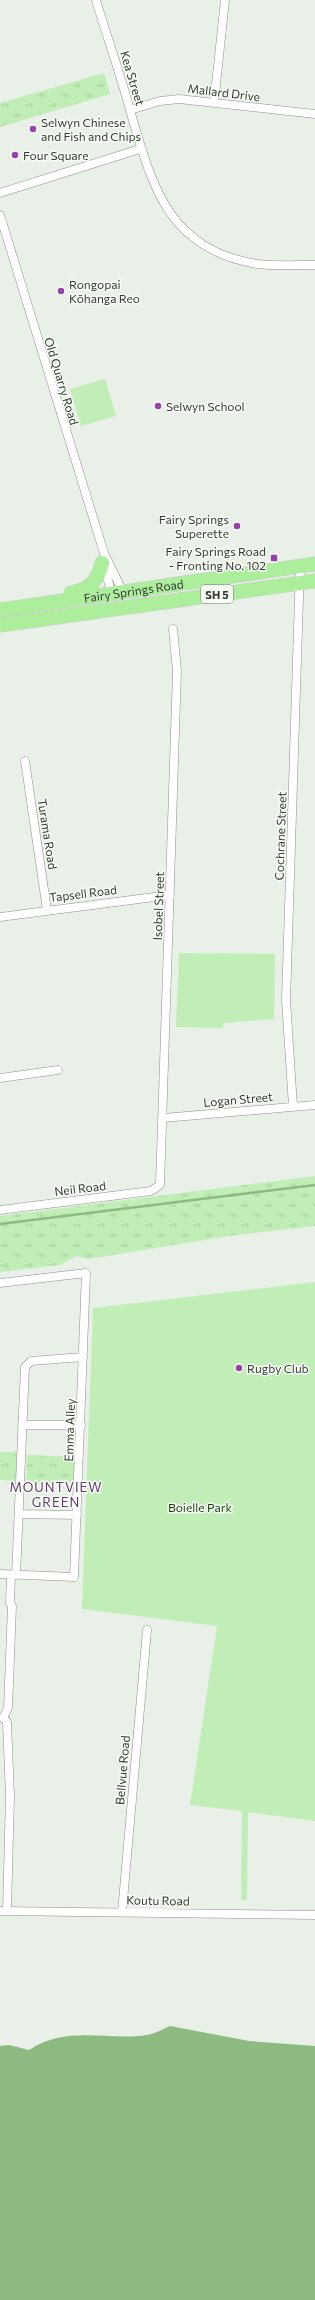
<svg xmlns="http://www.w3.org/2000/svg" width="315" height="2300" viewBox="0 0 315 2300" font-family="Commissioner,sans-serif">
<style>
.grass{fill:url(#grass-tufts)}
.park{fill:#c1edb7}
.water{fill:#8cba81}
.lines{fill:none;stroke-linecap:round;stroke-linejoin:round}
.stream{stroke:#8cba81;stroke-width:2.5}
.minor-casing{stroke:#8b918a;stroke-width:9}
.trunk-casing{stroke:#cacbca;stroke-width:15}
.minor{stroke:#fff;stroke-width:8}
.trunk{stroke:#acee9c;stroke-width:14}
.poi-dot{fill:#9841ad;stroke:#f7fdf5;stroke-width:1.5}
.labels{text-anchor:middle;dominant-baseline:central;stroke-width:3;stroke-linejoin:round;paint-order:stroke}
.shield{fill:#f7fdf5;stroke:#6f736e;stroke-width:1}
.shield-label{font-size:11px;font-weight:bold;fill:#353834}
.street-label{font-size:12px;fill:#353834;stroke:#f7fdf5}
.poi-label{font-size:12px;fill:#353834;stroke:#f7fdf5;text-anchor:start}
.park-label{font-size:12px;fill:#113e03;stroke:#f7fdf5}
.neighbourhood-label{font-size:13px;letter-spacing:1px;fill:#663a70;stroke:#f7fdf5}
</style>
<defs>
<pattern id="grass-tufts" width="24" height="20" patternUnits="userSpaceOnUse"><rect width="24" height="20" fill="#c1edb7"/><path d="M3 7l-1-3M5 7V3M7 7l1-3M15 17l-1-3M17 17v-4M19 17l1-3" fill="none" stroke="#a6cc9e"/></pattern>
</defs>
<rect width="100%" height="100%" fill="#e9f0e8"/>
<path class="grass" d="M 104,73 L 110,94 L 0,127 L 0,103 Z
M 315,1176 L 315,1226 L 229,1236 L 88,1259 L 77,1256 L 60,1265 L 0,1272 L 0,1216 Z
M 0,1452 L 17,1452 L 16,1481 L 0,1480 Z
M 27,1455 L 75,1457 L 74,1483 L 26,1482 Z"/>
<path class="park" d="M 105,379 L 116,416 L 81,426 L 70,389 Z
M 179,953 L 275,954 L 274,1019 L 223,1023 L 223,1028 L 176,1027 Z
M 315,1282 L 315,1821 L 248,1812 L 247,1900 L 241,1900 L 242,1811 L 190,1805 L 217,1626 L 82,1609 L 93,1308 Z"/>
<path class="water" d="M 170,2026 L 249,2041 L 315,2046 L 315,2300 L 0,2300 L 0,2046 L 9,2045 L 29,2050 C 67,2025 106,2041 147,2035 C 155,2034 163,2029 170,2026 Z"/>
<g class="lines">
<path class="stream" d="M 0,1224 L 315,1185"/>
<defs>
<path id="minor" d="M 96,0 C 107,37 120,73 130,110 C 152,185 167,249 257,264 C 276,266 296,265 315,265
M 214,103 L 225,0
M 130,110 L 160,101 L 179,99 L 315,114
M 0,193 L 140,149
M 0,215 L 104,553 L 120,586 L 126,592
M 103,564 L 110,587 L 115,593 L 116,592
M 25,761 L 47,910
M 0,917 L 170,895
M 0,1078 L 58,1070
M 293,1106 L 286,1000 L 300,567
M 163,1118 L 315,1105
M 0,1210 L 151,1191 L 160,1185 L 177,671 L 173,629
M 0,1283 L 86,1273 L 74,1577 L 0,1574
M 22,1425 L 81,1425
M 19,1514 L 77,1515
M 16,1575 L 25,1367 L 31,1361 L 83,1357
M 3,1718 L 7,1722 L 10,1796 L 7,1911
M 3,1718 L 8,1708 L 12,1606 L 10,1603 L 11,1575
M 0,1911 L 315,1915
M 122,1912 L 147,1630"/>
<g id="trunk">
<path d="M 71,593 C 89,590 98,581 102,563"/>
<path id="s1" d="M 0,610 L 315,564"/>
<path d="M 0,625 L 315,581"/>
</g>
</defs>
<use href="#minor" class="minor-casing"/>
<use href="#trunk" class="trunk-casing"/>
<use href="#minor" class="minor"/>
<use href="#trunk" class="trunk"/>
</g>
<g class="poi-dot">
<circle cx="33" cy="129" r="4"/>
<circle cx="15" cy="155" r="4"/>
<circle cx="61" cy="291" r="4"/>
<circle cx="158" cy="406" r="4"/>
<circle cx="237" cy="526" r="4"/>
<rect x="270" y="554" width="8" height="8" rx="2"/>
<circle cx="239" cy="1368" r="4"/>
</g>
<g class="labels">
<rect class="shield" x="201" y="585" width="32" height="18" rx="3"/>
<g class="shield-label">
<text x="217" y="594">SH 5</text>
</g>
<g class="street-label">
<text transform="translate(133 78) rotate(73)">Kea Street</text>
<text transform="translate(224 92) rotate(7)">Mallard Drive</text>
<text transform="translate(62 381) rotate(73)">Old Quarry Road</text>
<text stroke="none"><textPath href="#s1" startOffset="135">Fairy Springs Road</textPath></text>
<text transform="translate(48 834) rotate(81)">Turama Road</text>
<text transform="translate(280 836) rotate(-88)">Cochrane Street</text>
<text transform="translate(83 893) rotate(-7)">Tapsell Road</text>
<text transform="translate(158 906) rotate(-88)">Isobel Street</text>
<text transform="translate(238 1099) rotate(-5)">Logan Street</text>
<text transform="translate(80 1188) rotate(-7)">Neil Road</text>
<text transform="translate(69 1430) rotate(-88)">Emma Alley</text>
<text transform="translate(122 1770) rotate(-85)">Bellvue Road</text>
<text transform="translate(158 1900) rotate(1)">Koutu Road</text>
</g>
<g class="poi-label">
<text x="41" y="122">Selwyn Chinese<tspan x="41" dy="14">and Fish and Chips</tspan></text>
<text x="23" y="155">Four Square</text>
<text x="69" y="284">Rongopai<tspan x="69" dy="14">Kōhanga Reo</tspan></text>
<text x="166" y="406">Selwyn School</text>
<text x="229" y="519" text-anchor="end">Fairy Springs<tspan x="229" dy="14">Superette</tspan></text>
<text x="266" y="551" text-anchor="end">Fairy Springs Road<tspan x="266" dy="14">- Fronting No. 102</tspan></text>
<text x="247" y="1368">Rugby Club</text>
</g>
<g class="park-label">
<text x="200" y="1507">Boielle Park</text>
</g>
<g class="neighbourhood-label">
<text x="56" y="1487">MOUNTVIEW<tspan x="56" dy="15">GREEN</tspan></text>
</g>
</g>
</svg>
